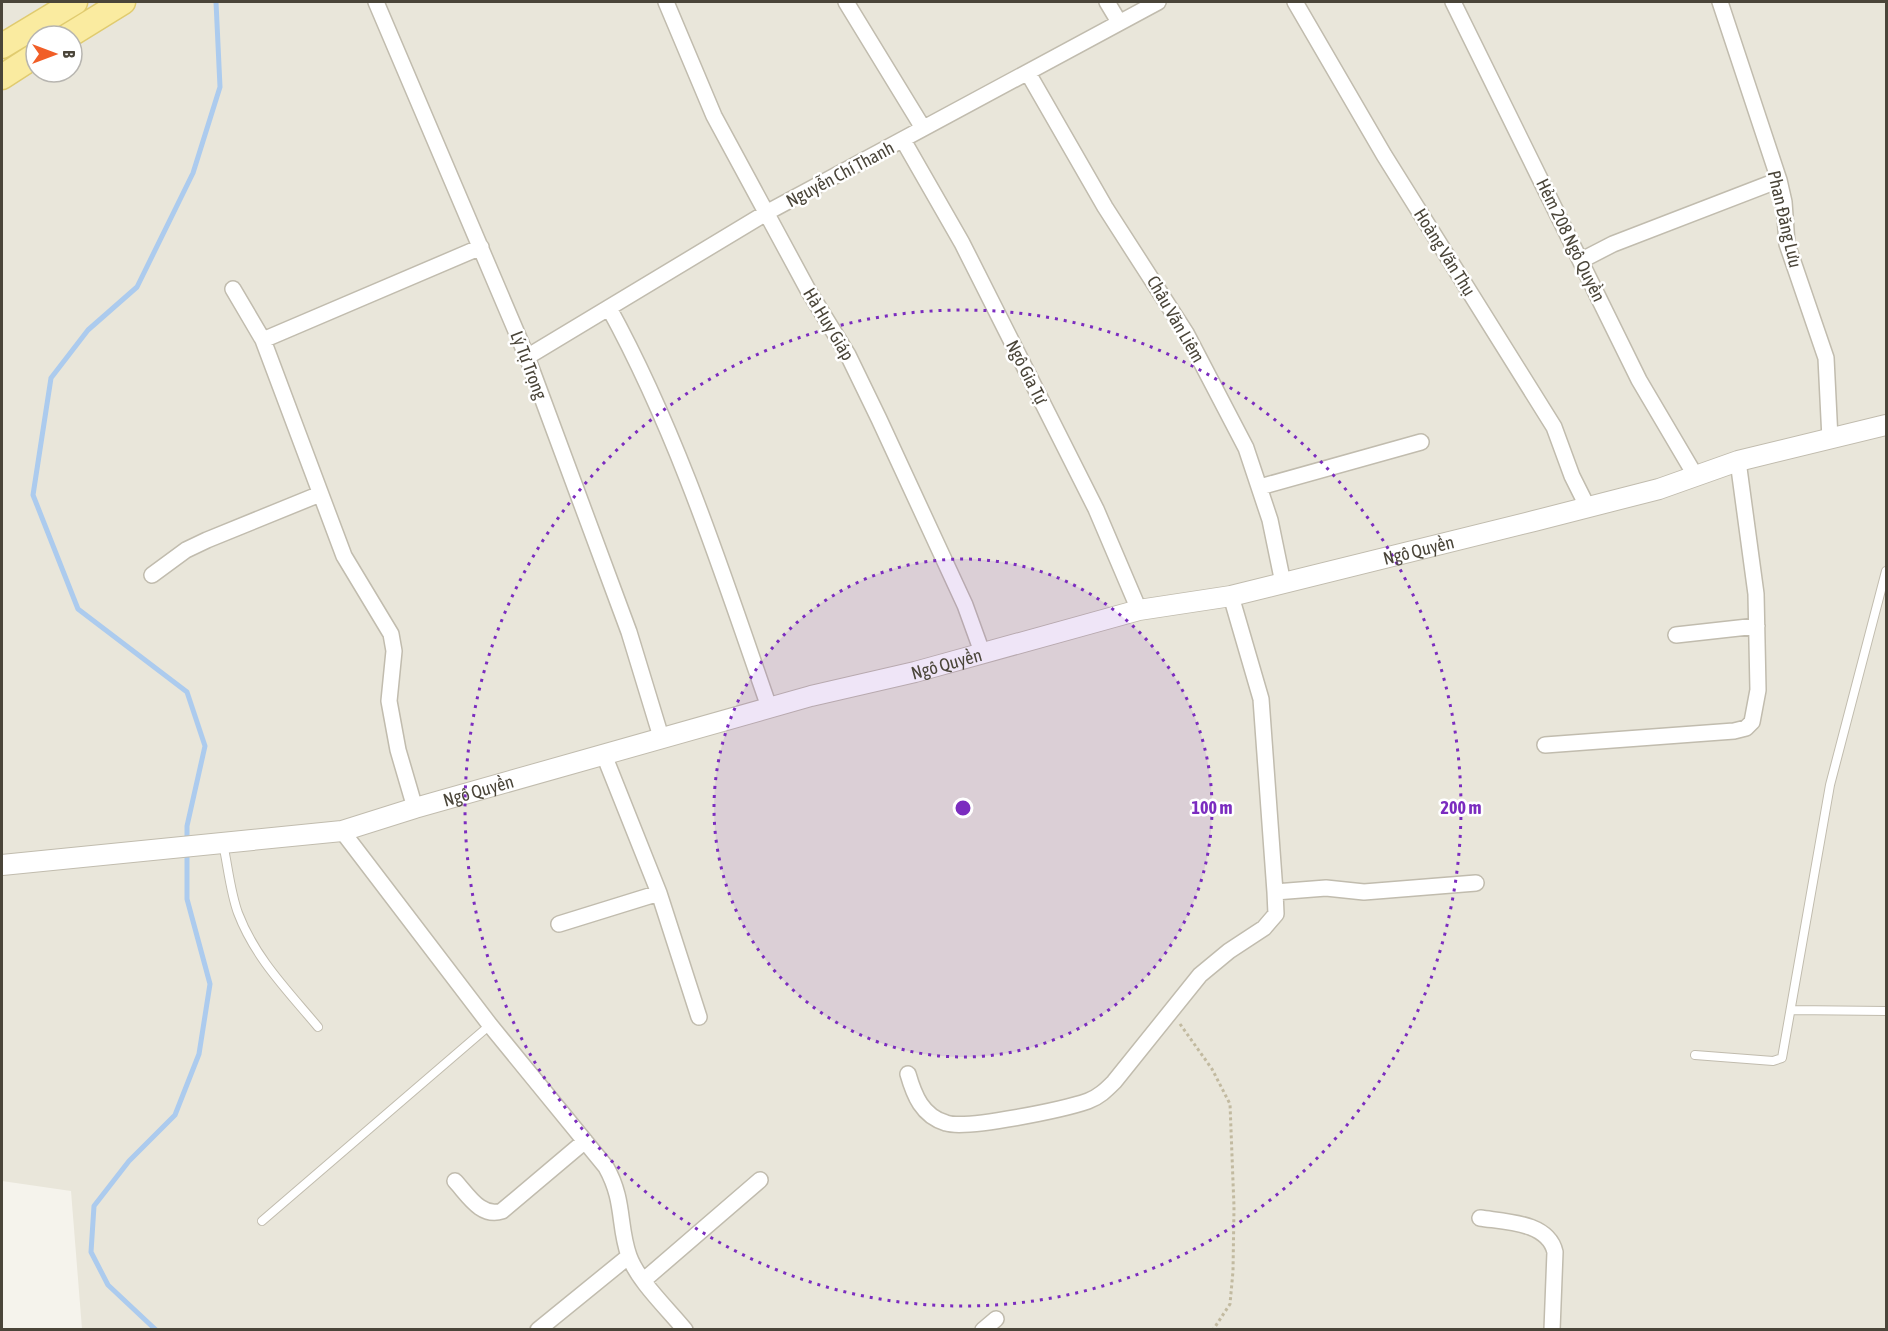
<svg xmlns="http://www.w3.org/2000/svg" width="1888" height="1331" viewBox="0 0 1888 1331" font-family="'Asap Condensed',sans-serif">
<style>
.residential{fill:#e9e6da;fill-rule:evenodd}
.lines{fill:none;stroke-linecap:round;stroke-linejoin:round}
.stream{stroke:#accbee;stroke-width:5}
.service-casing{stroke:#c1bcae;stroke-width:10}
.minor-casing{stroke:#c1bcae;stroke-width:18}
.tertiary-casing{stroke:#c1bcae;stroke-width:22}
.primary-casing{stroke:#e0cb6f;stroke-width:27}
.path{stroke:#c2baa0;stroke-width:3;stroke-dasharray:3 3;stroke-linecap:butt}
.service{stroke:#fff;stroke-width:8}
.minor{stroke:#fff;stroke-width:15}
.tertiary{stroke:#fff;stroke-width:20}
.primary{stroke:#faeba0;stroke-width:24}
.ring{fill:none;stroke:#7b2cbf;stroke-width:3;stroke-dasharray:3 6}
.labels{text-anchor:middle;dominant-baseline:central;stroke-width:5;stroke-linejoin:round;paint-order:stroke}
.street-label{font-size:18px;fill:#4a4539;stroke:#fff}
.centre{fill:#7b2cbf;stroke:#fff;stroke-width:3}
.ring-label{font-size:18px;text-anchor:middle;font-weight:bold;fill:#7b2cbf;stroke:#fff;stroke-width:5;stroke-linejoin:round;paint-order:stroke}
</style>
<rect width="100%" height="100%" fill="#f5f3ec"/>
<path class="residential" d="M 2,2 L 1886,2 L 1886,1329 L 82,1329 L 71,1191 L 2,1181 ZM 36,36 L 72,36 L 72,72 L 36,72 Z"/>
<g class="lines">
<path class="stream" d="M 187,842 L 187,826 L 205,746 L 187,692 L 78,609 L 33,495 L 51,378 L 88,330 L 137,287 L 193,173 L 220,87 L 216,2
M 156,1330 L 108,1285 L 91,1252 L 94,1206 L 129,1161 L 175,1115 L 199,1054 L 210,984 L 187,899 L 187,851"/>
<defs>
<path id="service" d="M 223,844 C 228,866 230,891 238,913 C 255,958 288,991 318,1027
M 1791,1010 L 1886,1011
M 1695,1055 L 1773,1061 L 1782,1058 L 1830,785 L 1886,571
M 262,1221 L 490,1025"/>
<path id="minor" d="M 376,2 L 527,357 L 629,632 L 661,737
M 666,2 L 714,116 L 808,290 L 848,355 L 879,419 L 965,605 L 982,652
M 846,2 L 923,128
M 1107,2 L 1119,22
M 1295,2 L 1384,155 L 1554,427 L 1572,476 L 1587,506
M 1453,2 L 1639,380 L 1695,475
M 1720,2 L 1779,180 L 1784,202 L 1787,244 L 1826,358 L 1830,439
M 1028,73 L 1105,207 L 1186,333 L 1246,448 L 1270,520 L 1283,583
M 903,140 L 962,243 L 1096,509 L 1139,610
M 1582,260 L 1613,244 L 1779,180
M 233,289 L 263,340
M 609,308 C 678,434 722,572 769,707
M 527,357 L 766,213 L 1158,2
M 1260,487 L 1421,442
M 152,575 L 186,550 L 207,540 L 320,494
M 1231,596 L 1261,699 L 1275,892
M 1676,635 L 1757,626
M 1545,745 L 1734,731 L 1746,728 L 1752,722 L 1758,690 L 1756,594 L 1738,461
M 604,755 L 659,893 L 699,1017
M 415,808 L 398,750 L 389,701 L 394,651 L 391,634 L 344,556 L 263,340 L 481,247
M 342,831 L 490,1025 L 606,1167 C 625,1201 618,1225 629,1256 C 638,1281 668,1309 685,1330
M 559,924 L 659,893
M 908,1074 C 914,1095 922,1116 946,1123 C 967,1130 1065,1109 1088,1101 C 1099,1097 1106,1090 1114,1082 L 1200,975 L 1229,951 L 1264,928 L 1276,914 L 1275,892 L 1326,888 L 1364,892 L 1476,883
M 455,1181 C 468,1195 481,1218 502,1211 L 585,1141
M 1480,1218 C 1506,1222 1548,1222 1555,1252 L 1552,1330
M 644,1280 L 760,1180
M 538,1330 L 629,1256
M 983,1330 L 996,1319"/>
<g id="tertiary">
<path id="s1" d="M 2,865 L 342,831 L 415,808 L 811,696 L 915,672 L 1139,610 L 1231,596 L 1534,521 L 1659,489 L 1738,461 L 1886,425"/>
</g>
<path id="primary" d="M 68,36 L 123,2
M 2,46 L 75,2
M 2,77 L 36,55"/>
</defs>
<use href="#service" class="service-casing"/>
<use href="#minor" class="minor-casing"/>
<use href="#tertiary" class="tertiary-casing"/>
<use href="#primary" class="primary-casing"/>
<path class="path" d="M 1180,1024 L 1212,1069 L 1230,1104 L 1234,1207 L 1233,1271 L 1230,1304 L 1213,1330"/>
<use href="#service" class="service"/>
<use href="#minor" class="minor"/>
<use href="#tertiary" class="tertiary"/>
<use href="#primary" class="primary"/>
</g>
<circle cx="963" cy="808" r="249" fill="#7b2cbf" fill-opacity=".12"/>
<g class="ring">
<circle cx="963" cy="808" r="249"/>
<circle cx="963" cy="808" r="498"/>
</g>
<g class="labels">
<g class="street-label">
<text transform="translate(840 174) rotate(-28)">Nguyễn Chí Thanh</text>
<text transform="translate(1785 219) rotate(77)">Phan Đăng Lưu</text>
<text transform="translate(1571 240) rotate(64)">Hẻm 208 Ngô Quyền</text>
<text transform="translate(1445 252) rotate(58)">Hoàng Văn Thụ</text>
<text transform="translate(1176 319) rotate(60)">Châu Văn Liêm</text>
<text transform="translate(829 324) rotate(59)">Hà Huy Giáp</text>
<text transform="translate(529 365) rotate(69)">Lý Tự Trọng</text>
<text transform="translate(1027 372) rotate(63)">Ngô Gia Tự</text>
<text stroke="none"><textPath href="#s1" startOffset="1455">Ngô Quyền</textPath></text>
<text stroke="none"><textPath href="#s1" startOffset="969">Ngô Quyền</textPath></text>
<text stroke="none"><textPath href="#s1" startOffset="484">Ngô Quyền</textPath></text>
</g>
</g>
<circle cx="963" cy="808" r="9" class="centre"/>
<g class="ring-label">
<text x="1212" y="814">100 m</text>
<text x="1461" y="814">200 m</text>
</g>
<rect width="1888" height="1331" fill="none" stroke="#4a4539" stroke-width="6"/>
<g transform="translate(54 54) rotate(90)"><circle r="28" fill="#ffffff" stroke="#b7b5b0" stroke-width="1.5"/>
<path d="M0-4.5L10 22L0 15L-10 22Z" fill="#f15e27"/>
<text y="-9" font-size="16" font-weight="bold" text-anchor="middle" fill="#4a4539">B</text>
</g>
</svg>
